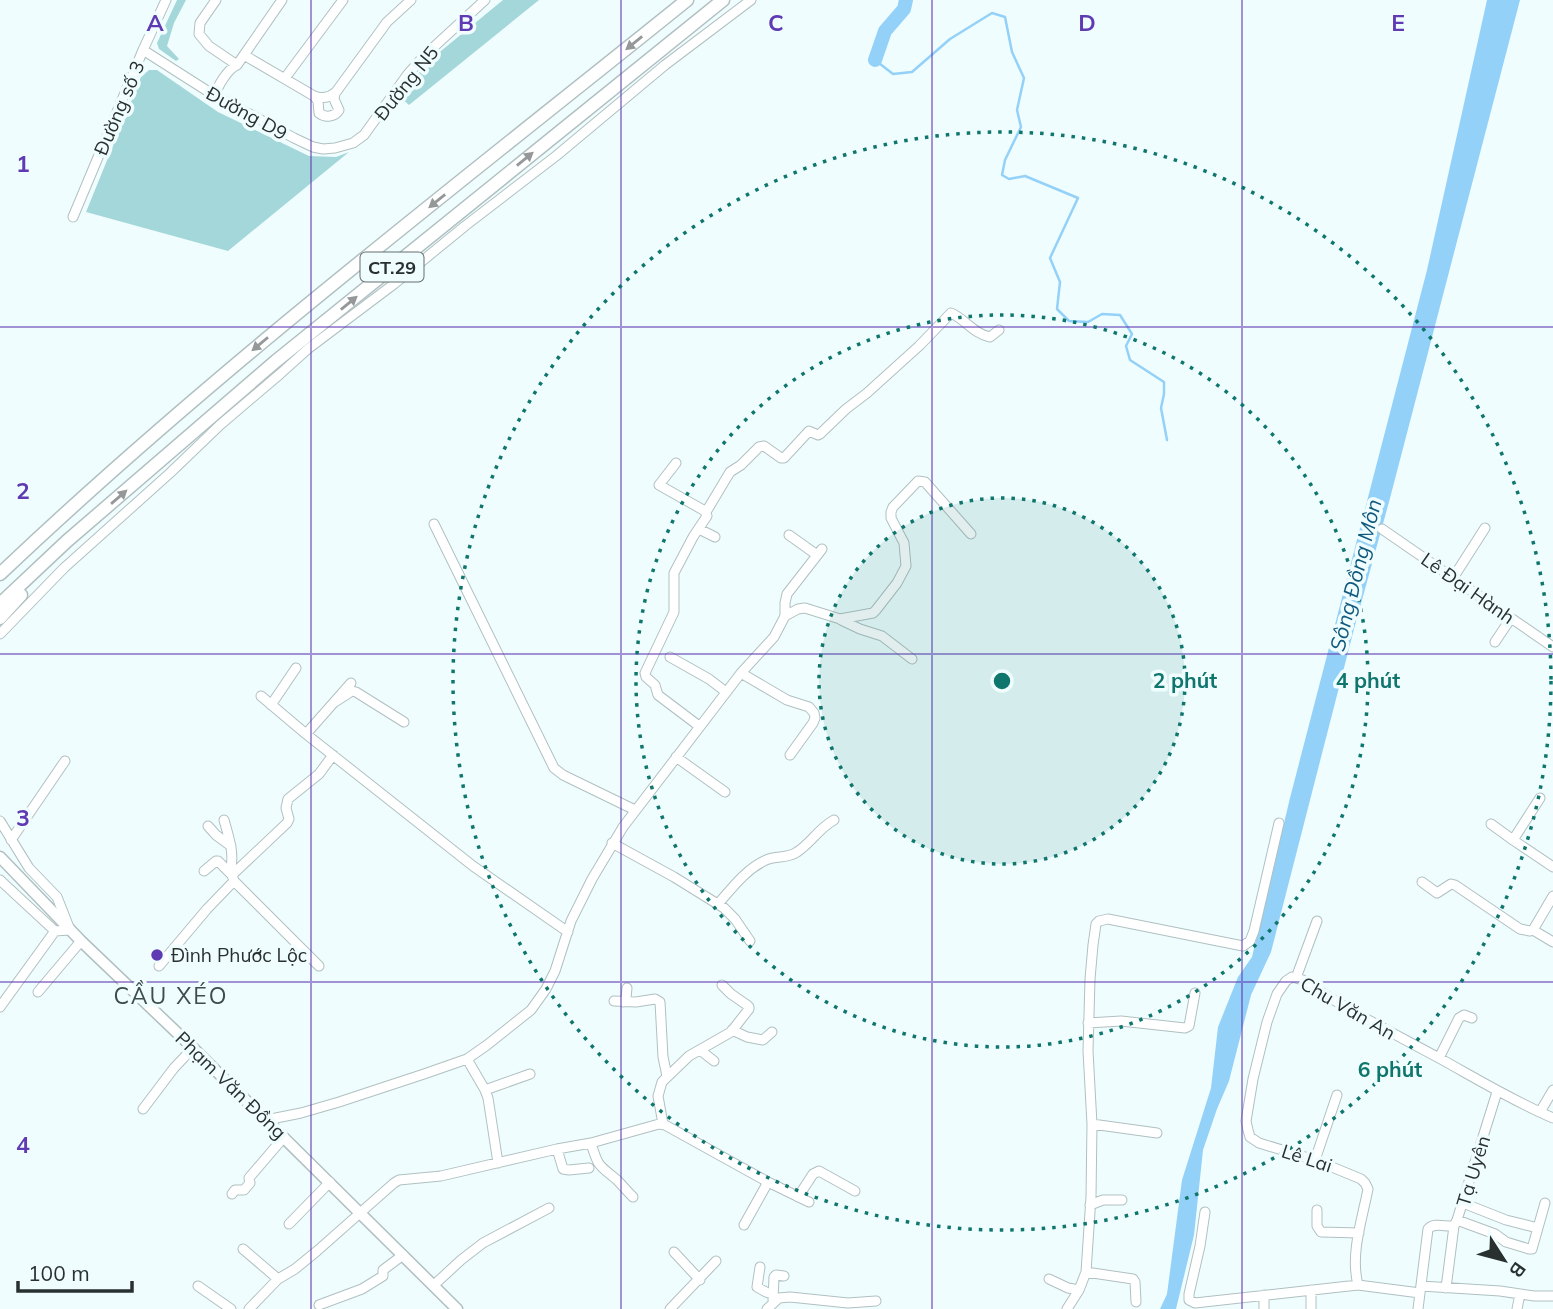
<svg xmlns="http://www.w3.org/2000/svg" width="1553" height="1309" viewBox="0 0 1553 1309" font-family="Mulish,sans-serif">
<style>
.green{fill:#a4d7da}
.water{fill:#94d1f8}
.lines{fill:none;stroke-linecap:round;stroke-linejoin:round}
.stream{stroke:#94d1f8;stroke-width:2.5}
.river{stroke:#94d1f8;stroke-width:14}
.minor-casing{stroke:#b0c0c1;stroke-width:11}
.major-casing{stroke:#b0c0c1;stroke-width:13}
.highway-casing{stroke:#b0c0c1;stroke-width:15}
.minor{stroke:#fff;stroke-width:9}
.major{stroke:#fff;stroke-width:10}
.highway{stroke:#fff;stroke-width:12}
.oneway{fill:#949898}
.grid{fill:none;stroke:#5f3ab3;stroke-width:2;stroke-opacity:0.55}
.ring{fill:none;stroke:#0f766e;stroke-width:3.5;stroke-dasharray:3.5 7}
.poi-dot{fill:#5f3ab3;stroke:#f0fdfe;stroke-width:2.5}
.labels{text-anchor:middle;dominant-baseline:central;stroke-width:7;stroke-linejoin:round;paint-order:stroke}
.shield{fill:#f0fdfe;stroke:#656e6e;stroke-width:2}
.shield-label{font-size:18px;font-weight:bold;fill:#293030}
.street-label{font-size:19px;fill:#293030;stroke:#f0fdfe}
.poi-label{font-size:19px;fill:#293030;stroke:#f0fdfe;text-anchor:start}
.water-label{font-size:21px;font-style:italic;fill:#0f597e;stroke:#f0fdfe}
.quarter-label{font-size:23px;letter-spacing:2px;fill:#3e4c4d;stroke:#f0fdfe}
.grid-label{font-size:23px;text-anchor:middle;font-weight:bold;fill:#5f3ab3;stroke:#f0fdfe;stroke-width:7;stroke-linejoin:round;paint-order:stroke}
.centre{fill:#0f766e;stroke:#f0fdfe;stroke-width:3.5}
.ring-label{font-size:21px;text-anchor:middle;font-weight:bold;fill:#0f766e;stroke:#f0fdfe;stroke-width:7;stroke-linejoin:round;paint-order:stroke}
</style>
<rect width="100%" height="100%" fill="#f0fdfe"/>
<path class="green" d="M 177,0 L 186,0 L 174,23 L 167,46 L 179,59 L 176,61 L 159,49 L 157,43 Z
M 503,0 L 539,0 L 409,105 L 399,96 L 430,60 Z
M 149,70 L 157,70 L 218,112 L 309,156 L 336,157 L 349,152 L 228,251 L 86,212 L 141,77 Z"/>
<path class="water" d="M 1487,0 L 1520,0 L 1389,502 L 1354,629 L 1271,952 L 1251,995 L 1229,1081 L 1217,1109 L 1203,1150 L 1194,1235 L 1176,1309 L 1160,1309 L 1167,1294 L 1182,1180 L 1211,1088 L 1218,1027 L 1238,977 L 1252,957 L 1290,798 L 1427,270 Z"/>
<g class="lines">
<path class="stream" d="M 875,60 L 893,74 L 912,72 L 950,39 L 992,13 L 1005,17 L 1012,52 L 1024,78 L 1017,110 L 1021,127 L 1005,160 L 1002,175 L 1009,179 L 1025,176 L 1078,198 L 1050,258 L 1060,282 L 1057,309 L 1069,321 L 1088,322 L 1102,314 L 1120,315 L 1132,334 L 1126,346 L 1130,360 L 1164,382 L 1164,394 L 1161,408 L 1167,440"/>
<path class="river" d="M 875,60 L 885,31 L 904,9 L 906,0"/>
<defs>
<path id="minor" d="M 216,0 L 200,23 L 199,34 L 209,46 L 237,65
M 143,50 L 209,92 L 294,138 L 313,147 L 323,149 L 335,148 L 353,143 L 364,135 L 408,74 L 424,56 L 485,0
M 244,55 L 314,96 C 322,99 329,98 336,92 L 387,22 L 411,0
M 285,78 L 343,0
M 216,96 C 216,87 228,69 237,65 L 282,0
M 314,96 L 318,101 L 319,113 C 325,118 335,117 339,110 L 334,99 L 335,93
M 73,217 L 143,50 L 166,0
M 676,463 L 659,485 L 705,511 L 707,516 L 693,537 L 674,573 L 674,612 L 645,673 L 646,677 L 655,685 L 658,695 L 699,726
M 706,512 L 730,472 L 741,465 L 759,447 L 764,446 L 781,458 L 784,458 L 809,431 L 818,435 L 820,434 L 846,409 L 867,393 L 919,346 L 951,313 C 965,319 974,334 990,337 L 999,330
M 434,524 L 554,768 L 563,775 L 635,810
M 699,529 L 715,537
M 1382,529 L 1553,647
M 789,535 L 817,555
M 1453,578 L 1485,528
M 785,616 L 798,609 L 805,608 L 840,619 L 873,613 L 876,610 L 897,583 L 906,566 L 904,543 L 891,518 L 891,512 L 893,507 L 918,481 L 925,482 L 971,534
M 841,620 L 860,629 L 882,636 L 912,659
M 0,634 L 64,568 L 170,473 L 220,425 L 280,374 L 309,348 L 394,284 L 465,226 L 556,156 L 665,65 L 751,0
M 1495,642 L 1511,618
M 670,657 L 709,679 L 726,692
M 741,673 L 787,700 L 809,707 L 814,713 L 815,718 L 813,723 L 790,755
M 261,696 L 306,734 L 473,866 L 568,932
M 335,702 L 352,691 L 356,692 L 404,722
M 271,705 L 296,668
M 306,734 L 351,683
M 676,757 L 725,792
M 1540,798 L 1513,840 L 1553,867
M 224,820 C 229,838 235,854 230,873
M 0,821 L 29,868 L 57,897 L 70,930 L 55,931 L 0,880
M 1491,824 L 1513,840
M 208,826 L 216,835 L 231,846
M 11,840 L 65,761
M 612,843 L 674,877 L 724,908 L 735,919 L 750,941
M 204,871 L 216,861 L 218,861 L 232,875
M 234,881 L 319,966
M 1422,882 L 1437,893 L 1451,884 L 1455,885 L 1520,929 L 1530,931 L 1533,930
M 718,904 C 732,888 746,869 766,860 C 777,855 787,859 797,852 C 811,843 819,828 834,820
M 1533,930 L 1553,896
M 1533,930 L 1553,942
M 159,966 L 207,909 L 234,881 L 232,875 L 287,823 L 289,819 L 286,808 L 288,799 L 319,774 L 333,755
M 1296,978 L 1317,921
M 38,992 L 81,941
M 614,1001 L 636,1002 L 655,999 L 660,1002 L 663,1057 L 667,1076
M 623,1002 L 626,998 L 627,988
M 0,1007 L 55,931
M 1088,1023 L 1121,1021 L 1185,1028 L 1189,1026 L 1195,993
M 732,1030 L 747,1037 L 763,1040 L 772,1032
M 700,1050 L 714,1061
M 1439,1058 L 1459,1018 L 1464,1015 L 1472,1018
M 467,1059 L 485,1090 L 488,1098 L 498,1163
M 485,1090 L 530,1074
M 143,1109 L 174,1068 L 193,1048
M 1540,1112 L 1553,1090
M 266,1120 L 301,1113 L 339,1102 L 424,1074 L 467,1059 L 487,1045 L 531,1010 L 546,989 L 555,971 L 571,921 L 592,879 L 623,827 L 741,673 L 774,637 L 785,616 L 785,603 L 787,594 L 822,549
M 663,1124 L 658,1096 L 662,1082 L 689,1056 L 731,1032 L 749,1009 L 749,1007 L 747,1005 L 731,994 L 722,985
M 1092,1124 L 1157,1133
M 591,1143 C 598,1167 599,1165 617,1180 C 622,1185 627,1191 633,1197
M 557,1149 L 563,1169 L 569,1170 L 589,1168
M 1315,1160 L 1337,1095
M 232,1194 L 235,1190 L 244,1190 L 250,1183 L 249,1178 L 284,1137
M 798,1197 L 813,1174 L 819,1171 L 855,1191
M 1463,1203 L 1506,1220 L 1538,1228
M 1090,1205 L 1103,1200 L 1122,1200
M 1317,1210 L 1317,1226 L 1321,1232 L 1359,1233
M 1205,1212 L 1200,1246 L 1189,1294 L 1189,1300 L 1195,1303 L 1358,1285
M 1457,1220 L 1495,1234 L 1506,1242 L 1529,1249 L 1532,1249 L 1545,1203
M 289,1224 L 330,1182
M 744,1225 L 768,1182
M 243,1249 L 278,1279
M 674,1252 L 700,1280
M 760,1267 L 757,1287 L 766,1292 L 772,1294
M 1086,1272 L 1133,1279 L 1135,1282 L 1136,1302
M 1049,1279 L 1068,1288 L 1079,1290
M 434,1285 L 461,1260 L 483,1243 L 549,1208
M 198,1286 L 231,1309
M 1421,1286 L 1500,1291 L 1534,1296 L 1553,1296
M 1446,1288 L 1454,1226
M 1420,1293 L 1358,1285 C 1350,1254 1362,1220 1368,1189 L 1365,1183 L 1361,1179 L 1315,1160 L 1259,1143 L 1250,1137 L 1248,1130 L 1246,1121 L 1253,1079 L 1267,1022 L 1277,994 L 1286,981 L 1292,977 L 1303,980 C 1346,1010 1393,1033 1439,1058 C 1477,1079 1513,1101 1553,1118
M 1264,1295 L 1264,1309
M 773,1300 L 774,1277 L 776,1275 L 784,1276
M 319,1305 L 362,1289 L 383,1276 L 383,1270 L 403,1255
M 249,1309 L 278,1279 L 295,1269 L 317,1251 L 394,1183 L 399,1180 L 441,1176 L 557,1149 L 591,1143 L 659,1124 L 665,1125 L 768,1182 L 809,1202
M 670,1309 L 716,1261
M 767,1309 L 779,1298 L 790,1297 L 848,1303 L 876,1301
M 1067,1309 L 1079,1290 L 1086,1272 L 1091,1197 L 1092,1124 L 1088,1051 L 1090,979 L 1093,945 L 1096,924 L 1099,921 L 1108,919 L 1243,946 L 1250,941 L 1254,931 L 1279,823
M 1311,1309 L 1311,1290
M 1418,1309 L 1428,1229 C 1434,1222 1445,1227 1454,1226 L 1457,1220 L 1497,1092
M 1517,1309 L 1520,1294"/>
<path id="major" d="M 0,857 L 81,941 L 193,1048 L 457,1309"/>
<path id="highway" d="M 0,574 C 216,369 455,187 687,0
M 0,604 L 67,541 L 276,361 L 723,0
M 0,618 L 21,595"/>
</defs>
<use href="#minor" class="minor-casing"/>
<use href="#major" class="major-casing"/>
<use href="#highway" class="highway-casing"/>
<use href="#minor" class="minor"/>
<use href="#major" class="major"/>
<use href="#highway" class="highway"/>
</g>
<defs><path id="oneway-solid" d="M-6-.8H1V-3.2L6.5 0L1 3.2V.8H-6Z" transform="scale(1.75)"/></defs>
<g class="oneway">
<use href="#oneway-solid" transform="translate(634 43) rotate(141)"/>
<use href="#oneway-solid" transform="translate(525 159) rotate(-39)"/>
<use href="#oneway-solid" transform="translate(437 201) rotate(141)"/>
<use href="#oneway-solid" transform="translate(349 303) rotate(-39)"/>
<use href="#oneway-solid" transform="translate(260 344) rotate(140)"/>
<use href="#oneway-solid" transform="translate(119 497) rotate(-41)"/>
</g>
<path class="grid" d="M 311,0 L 311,1309M 621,0 L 621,1309M 932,0 L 932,1309M 1242,0 L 1242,1309M 0,327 L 1553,327M 0,654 L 1553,654M 0,982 L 1553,982"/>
<circle cx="1002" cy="681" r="183" fill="#0f766e" fill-opacity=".12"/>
<g class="ring">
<circle cx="1002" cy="681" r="183"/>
<circle cx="1002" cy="681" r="366"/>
<circle cx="1002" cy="681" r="549"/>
</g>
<circle class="poi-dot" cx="157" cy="955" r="7"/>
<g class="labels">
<rect class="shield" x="360.5" y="252.5" width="63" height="29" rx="5"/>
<g class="shield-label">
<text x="392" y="267">CT.29</text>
</g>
<g class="street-label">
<text transform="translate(406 83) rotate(-51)">Đường N5</text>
<text transform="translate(119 108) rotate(-67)">Đường số 3</text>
<text transform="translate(247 113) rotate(29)">Đường D9</text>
<text transform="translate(1468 588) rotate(35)">Lê Đại Hành</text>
<text transform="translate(1348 1008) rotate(30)">Chu Văn An</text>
<text transform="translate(231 1085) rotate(44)">Phạm Văn Đồng</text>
<text transform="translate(1307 1158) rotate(18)">Lê Lai</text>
<text transform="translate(1473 1171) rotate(-73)">Tạ Uyên</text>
</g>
<g class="poi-label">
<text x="171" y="955">Đình Phước Lộc</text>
</g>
<g class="water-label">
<text transform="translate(1355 575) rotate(-76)">Sông Đồng Môn</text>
</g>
<g class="quarter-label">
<text x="171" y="995">CẦU XÉO</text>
</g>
</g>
<g class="grid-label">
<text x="155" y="31">A</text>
<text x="466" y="31">B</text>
<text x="776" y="31">C</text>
<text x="1087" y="31">D</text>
<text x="1398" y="31">E</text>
<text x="23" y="172">1</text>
<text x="23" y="499">2</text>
<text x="23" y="826">3</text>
<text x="23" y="1153">4</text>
</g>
<circle cx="1002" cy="681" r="10" class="centre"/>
<g class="ring-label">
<text x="1185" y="688">2 phút</text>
<text x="1368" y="688">4 phút</text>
<text x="1390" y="1077">6 phút</text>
</g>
<g transform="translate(1504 1260) rotate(126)" stroke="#f0fdfe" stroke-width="5" paint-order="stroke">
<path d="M0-5L12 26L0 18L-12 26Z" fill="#293030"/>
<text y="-10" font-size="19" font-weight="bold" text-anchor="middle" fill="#293030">B</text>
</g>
<path d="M18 1281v10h114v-10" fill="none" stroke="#293030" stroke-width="3.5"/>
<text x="28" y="1281" font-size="21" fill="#293030" stroke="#f0fdfe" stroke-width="5" paint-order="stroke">100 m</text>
</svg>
